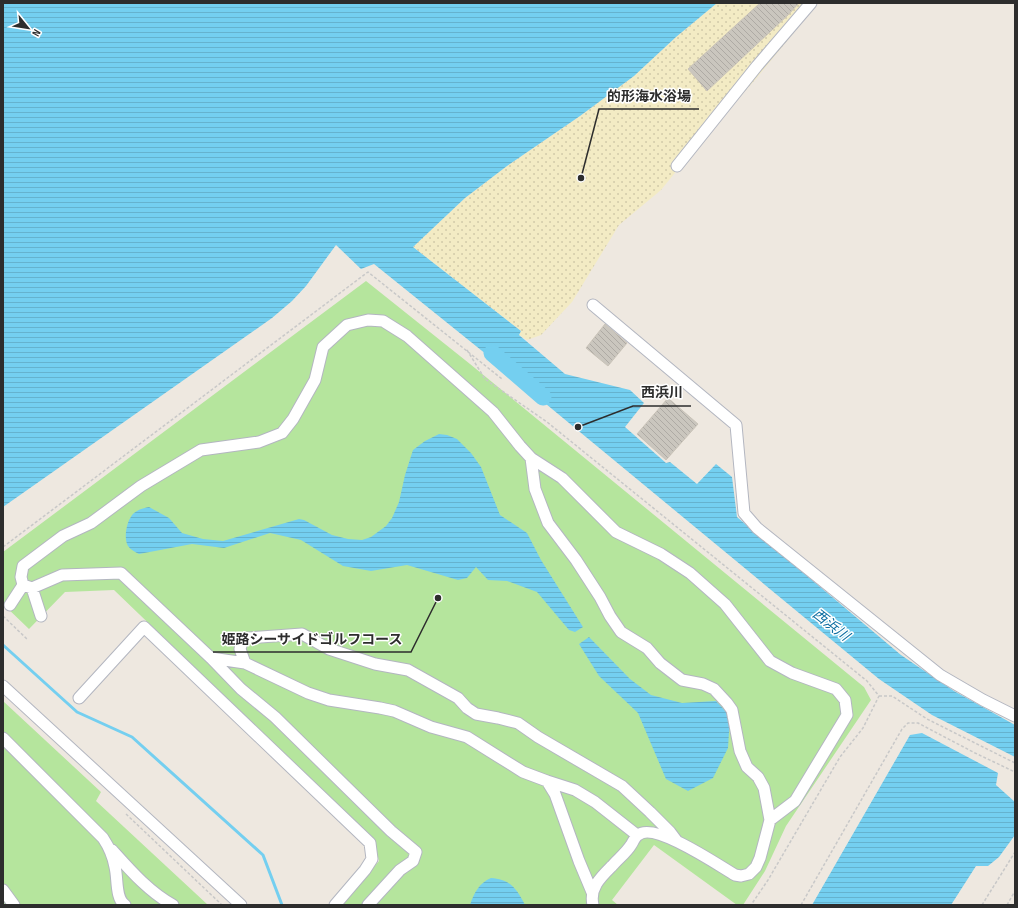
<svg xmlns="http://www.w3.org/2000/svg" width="1018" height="908" viewBox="0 0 1018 908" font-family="'Sofia Sans Condensed','Noto Sans JP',sans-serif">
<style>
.grass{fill:#b5e59d}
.sand{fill:url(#sand-dots)}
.water{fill:url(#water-rules)}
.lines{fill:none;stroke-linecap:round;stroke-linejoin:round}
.stream{stroke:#74cff0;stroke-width:3}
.river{stroke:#74cff0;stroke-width:17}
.building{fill:url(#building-back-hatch);stroke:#cac4b9}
.minor-casing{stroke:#b3b6c0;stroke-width:13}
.path{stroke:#c8c8c8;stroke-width:1.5;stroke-dasharray:3 2;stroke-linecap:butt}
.minor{stroke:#fff;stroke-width:11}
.labels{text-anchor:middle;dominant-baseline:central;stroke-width:3;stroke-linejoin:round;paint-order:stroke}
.water-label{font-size:14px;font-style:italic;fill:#0d6ea1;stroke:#fff}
.leader{fill:none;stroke:#2d2d2d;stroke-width:1.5}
.callout-dot{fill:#2d2d2d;stroke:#fff;stroke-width:1.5}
.callout-label{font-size:14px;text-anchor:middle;font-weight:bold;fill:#2d2d2d;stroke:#fff;stroke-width:3;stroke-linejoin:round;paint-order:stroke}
</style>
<defs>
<pattern id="sand-dots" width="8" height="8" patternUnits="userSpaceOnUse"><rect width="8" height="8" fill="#f3ebc4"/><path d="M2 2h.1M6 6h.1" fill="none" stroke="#d1caa9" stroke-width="1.8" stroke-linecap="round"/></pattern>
<pattern id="water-rules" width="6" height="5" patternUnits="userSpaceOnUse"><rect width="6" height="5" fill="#74cff0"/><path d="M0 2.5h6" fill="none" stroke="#65b2ce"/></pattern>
<pattern id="building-back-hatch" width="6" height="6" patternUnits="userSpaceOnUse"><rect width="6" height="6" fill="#cac6be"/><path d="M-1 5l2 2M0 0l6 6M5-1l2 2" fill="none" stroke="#aeaaa4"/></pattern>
</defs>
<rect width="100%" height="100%" fill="#eee8e0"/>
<path class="grass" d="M 366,281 L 470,364 L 864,687 L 871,700 L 786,826 L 765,871 L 743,905 L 737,905 L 654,845 L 612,900 L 618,905 L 341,905 L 379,861 L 374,840 L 114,590 L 65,592 L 29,629 L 3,604 L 3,552 Z
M 3,701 L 101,792 L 96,801 L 208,905 L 3,905 Z"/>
<path class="sand" d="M 717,3 L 818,3 L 755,80 L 713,126 L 661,190 L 619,225 L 572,302 L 541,335 L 527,340 L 519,335 L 521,331 L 413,247 L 465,198 L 507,166 L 580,116 L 634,76 L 676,37 Z"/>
<path class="water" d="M 3,3 L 717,3 L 676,37 L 634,76 L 580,116 L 507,166 L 465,198 L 413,247 L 521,331 L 519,335 L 565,374 L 630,390 L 644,403 L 625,427 L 666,463 L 670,462 L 697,484 L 716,464 L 732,477 L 737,517 L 901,655 L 954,691 L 1015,725 L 1015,757 L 932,715 L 879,679 L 523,385 L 528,378 L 512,364 L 507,371 L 374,264 L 361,269 L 336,245 L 306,286 L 292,301 L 272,318 L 3,507 Z
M 439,434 L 447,435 L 457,439 L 471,453 L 481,467 L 500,515 L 527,533 L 541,560 L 583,627 L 575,632 L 569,630 L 537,592 L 507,581 L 488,580 L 476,567 L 467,578 L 458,580 L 407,565 L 371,571 L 343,566 L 301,540 L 270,533 L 224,548 L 192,544 L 139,554 C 135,552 131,550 128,546 C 123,538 127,519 134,513 C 139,509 144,508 149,507 L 169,518 L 182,533 L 203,539 L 223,541 L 299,519 L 304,520 L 332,535 L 348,539 L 362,540 L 371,537 L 386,526 L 392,518 L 399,502 L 405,475 L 413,450 L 425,441 Z
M 589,637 L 630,679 L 651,695 L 682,703 L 716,701 L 730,716 L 728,748 L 713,778 L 688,791 L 666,779 L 638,713 L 599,676 L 579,644 Z
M 922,733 L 998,773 L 996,785 L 1015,802 L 1015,835 L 999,857 L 988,866 L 976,866 L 951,905 L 812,905 L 910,735 Z
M 491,878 C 510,879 517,889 525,905 L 470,905 C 474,893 479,883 491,878 Z"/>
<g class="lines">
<path class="stream" d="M 3,645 L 77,712 L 132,737 L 263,855 L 282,905"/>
<path class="river" d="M 492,353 L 543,397"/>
</g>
<path class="building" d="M 760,3 L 799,3 L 788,15 L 707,91 L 688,69 Z
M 605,324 L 627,343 L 608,366 L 586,348 Z
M 668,398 L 698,424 L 666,460 L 637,434 Z"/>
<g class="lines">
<defs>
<path id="minor" d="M 677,166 L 757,66 L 811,3
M 593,305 L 736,425 L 744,513 L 757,528 L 940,675 L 983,700 L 1015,716
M 531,458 L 535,489 L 548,523 L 576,560 L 600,597 L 610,616 L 621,632 L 647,648 L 660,663 L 682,680 L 703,684 L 714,689 L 727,703 L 732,710 L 740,751 L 747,767 L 758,777 L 764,788 L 770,820
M 32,588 L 41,616
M 10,605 L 23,585
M 211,658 L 245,663 L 308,693 L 329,700 L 380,708 L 394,711 L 431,727 L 467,737 L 523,772 L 547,781 L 555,794 L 579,861 L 592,892
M 245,663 L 240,649 L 242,642 L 248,638 L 302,634 L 329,649 L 375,664 L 408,670 L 458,698 L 467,708 L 476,714 L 498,718 L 518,723 L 538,737 L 622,786 L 650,812 L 670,832 L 676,840
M 3,686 L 241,905
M 79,698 L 144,627 L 370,843 L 372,859 L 365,870 L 335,905
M 3,738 L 103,838 C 109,847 113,856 115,867 C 118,878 115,898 125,905
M 547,781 L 575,790 L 595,802 L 637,835
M 112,850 C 130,870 149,892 173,905
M 3,890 L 14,905
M 368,905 L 400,870 L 413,861 L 416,852 L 391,831 L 275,717 L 241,689 L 211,658 L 121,573 L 62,575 L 32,588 L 23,585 L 21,577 L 23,566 L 63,536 L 91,523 L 141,486 L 201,450 L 259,442 L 282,433 L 293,419 L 315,380 L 323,347 L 347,325 L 368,320 L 383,321 L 407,336 L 493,412 L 520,446 L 531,458 L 562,478 L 616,532 L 661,554 L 690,573 L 725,604 L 770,661 L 792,673 L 836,689 L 845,700 L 847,715 L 795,801 L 770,820 L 760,858 L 756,867 L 749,874 L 741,876 L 735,875 C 718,865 654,821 638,835 C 635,837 633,842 631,845 C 626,853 618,859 612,866 C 601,877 589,888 593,905"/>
</defs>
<use href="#minor" class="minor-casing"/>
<path class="path" d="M 467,350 L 485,379 L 547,422 L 867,681 L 879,696 L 863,728 L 840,757 L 768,880 L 751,905
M 3,547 L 368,272 L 502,379
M 3,616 L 28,640
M 879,696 L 892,696 L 927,719 L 1015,763
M 126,814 L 222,905
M 801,905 L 902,729 L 908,723 L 918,723 L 975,753 L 1015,772
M 982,905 L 1015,852
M 1007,905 L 1015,891"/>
<use href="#minor" class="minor"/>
</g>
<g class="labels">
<g class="water-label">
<text transform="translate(831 625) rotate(38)">西浜川</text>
</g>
</g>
<path class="leader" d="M581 178L599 109H699M578 427L633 406H691M438 598L411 652H213"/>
<g class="callout-dot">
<circle cx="581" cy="178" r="4"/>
<circle cx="578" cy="427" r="4"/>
<circle cx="438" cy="598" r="4"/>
</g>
<g class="callout-label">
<text x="649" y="101">的形海水浴場</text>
<text x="662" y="397">西浜川</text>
<text x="312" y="644">姫路シーサイドゴルフコース</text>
</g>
<rect width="1018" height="908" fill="none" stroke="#2d2d2d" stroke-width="8"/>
<g transform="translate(28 28) rotate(120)" stroke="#ffffff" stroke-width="3" paint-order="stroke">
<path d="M0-3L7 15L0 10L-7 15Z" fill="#2d2d2d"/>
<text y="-6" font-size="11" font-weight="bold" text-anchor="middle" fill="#2d2d2d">N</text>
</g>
</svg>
